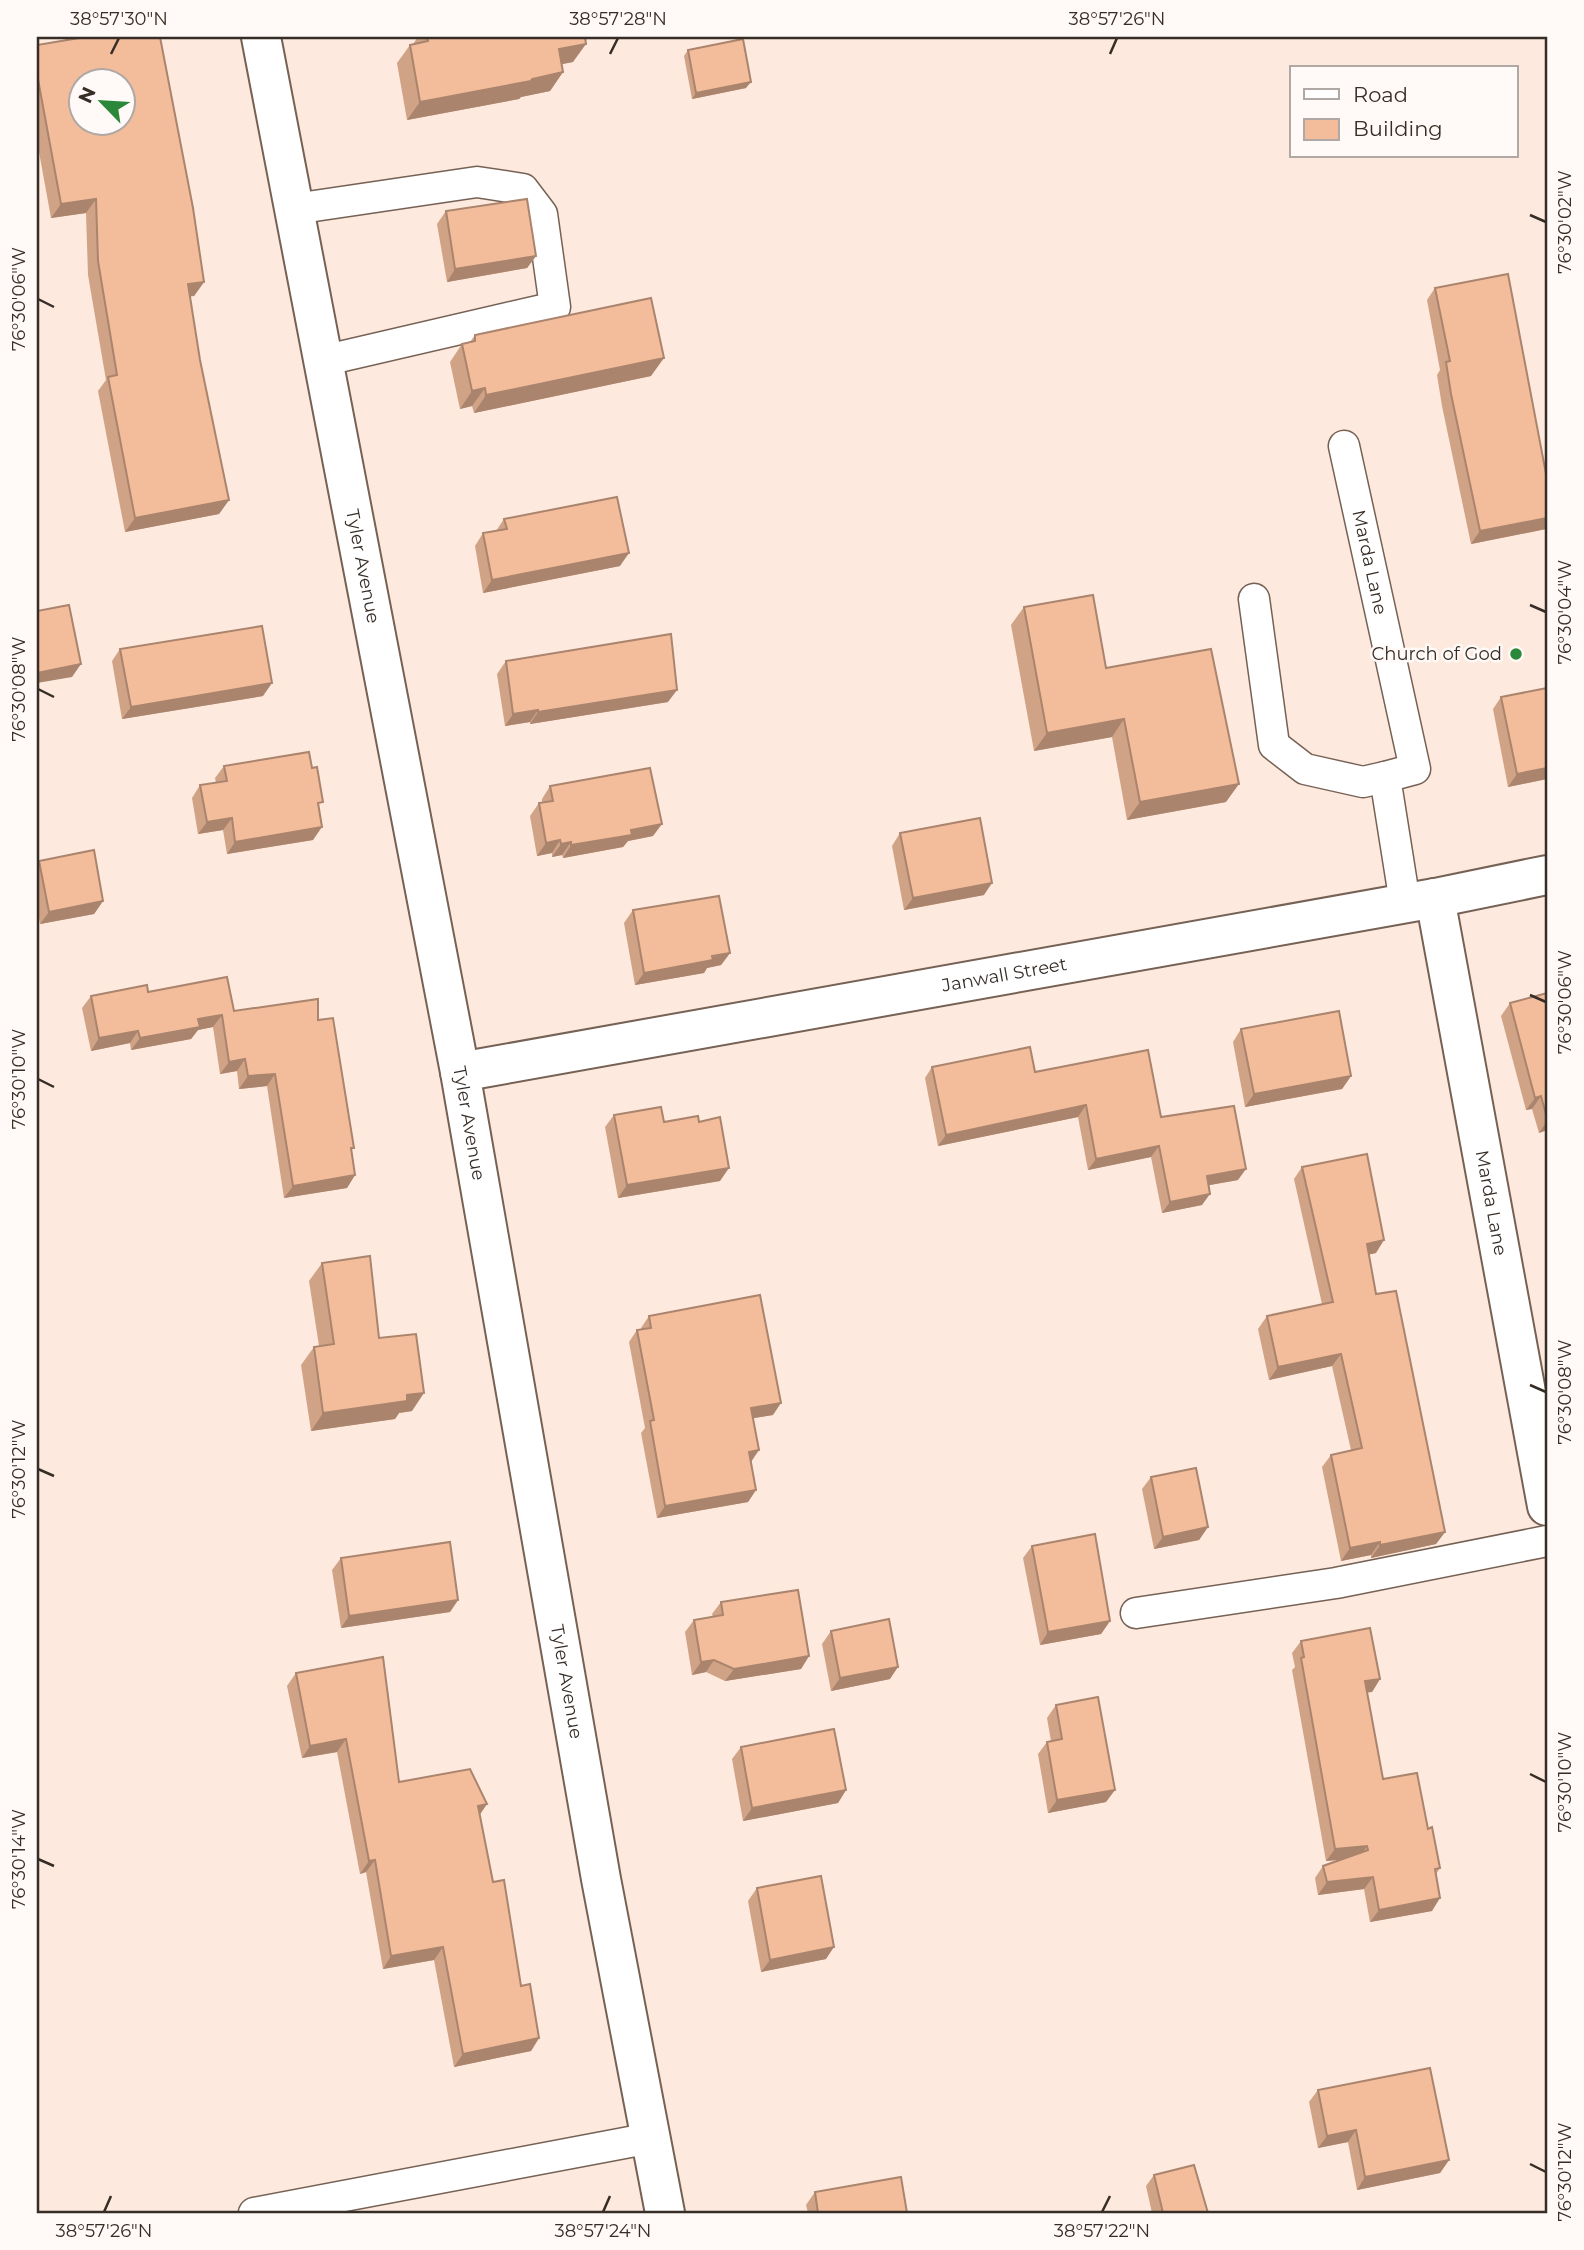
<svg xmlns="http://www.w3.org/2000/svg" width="1584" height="2250" viewBox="0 0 1584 2250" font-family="Montserrat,sans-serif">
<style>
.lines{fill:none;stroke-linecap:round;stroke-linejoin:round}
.lane-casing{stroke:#766155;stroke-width:33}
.street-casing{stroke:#766155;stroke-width:42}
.secondary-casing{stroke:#766155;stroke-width:42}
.lane{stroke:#fff;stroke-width:30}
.street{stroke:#fff;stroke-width:38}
.secondary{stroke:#fff;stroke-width:38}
.wall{fill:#d1a386}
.shaded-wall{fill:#aa846d}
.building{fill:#f3bd9c;stroke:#aa846d;stroke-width:2;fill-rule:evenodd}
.ticks{fill:none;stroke:#362d27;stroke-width:2.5}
.poi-dot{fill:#2b883a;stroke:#fffaf7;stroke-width:2.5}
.labels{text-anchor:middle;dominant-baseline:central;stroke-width:5;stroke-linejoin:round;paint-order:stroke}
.street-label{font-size:18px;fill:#362d27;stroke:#fffaf7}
.poi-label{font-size:18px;fill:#362d27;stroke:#fffaf7;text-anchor:end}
.neatline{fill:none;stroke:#362d27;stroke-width:2.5}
.ticks-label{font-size:18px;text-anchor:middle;fill:#362d27}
</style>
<rect width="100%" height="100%" fill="#fde9dd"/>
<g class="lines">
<defs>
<g id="lane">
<path d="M 294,209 L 477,182 L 523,189 L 542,214 L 555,307 L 322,361"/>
<path id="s1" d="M 1344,446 L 1415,769 L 1385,777 L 1405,903"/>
<path d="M 1254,599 L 1274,745 L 1305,769 L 1363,782 L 1385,777"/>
<path d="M 1136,1613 L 1336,1583 L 1547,1541"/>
<path d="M 254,2213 L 651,2138"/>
</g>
<g id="street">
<path id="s2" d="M 1435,898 L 1547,1506"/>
<path id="s3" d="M 460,1072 L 1435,898 L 1547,875"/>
</g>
<g id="secondary">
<path id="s4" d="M 261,37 L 460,1072 L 601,1879 L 665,2213"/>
</g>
</defs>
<use href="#lane" class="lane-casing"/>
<use href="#street" class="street-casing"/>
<use href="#secondary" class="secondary-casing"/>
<use href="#lane" class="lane"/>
<use href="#street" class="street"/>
<use href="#secondary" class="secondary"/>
</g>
<path class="wall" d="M 66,37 L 160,37 L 204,282 L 194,296 L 190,296 L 200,360 L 229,500 L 219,514 L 125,532 L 98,391 L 106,380 L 88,275 L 86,213 L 51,218 L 37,141 L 37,45 L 67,40 Z
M 418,37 L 585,37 L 573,62 L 562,64 L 563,72 L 550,91 L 521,97 L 519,99 L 407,120 L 397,63 L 410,45 L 413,44 Z
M 688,50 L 746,88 L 692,99 L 684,56 Z
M 446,211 L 536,256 L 527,268 L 447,282 L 437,224 Z
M 1435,288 L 1546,529 L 1471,544 L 1442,406 L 1437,375 L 1440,370 L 1427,300 Z
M 475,335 L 651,376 L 474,413 L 472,406 L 460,409 L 450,362 L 462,344 L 470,342 Z
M 504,519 L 620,566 L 483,593 L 475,546 L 483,533 L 496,531 Z
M 1024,607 L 1106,668 L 1226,802 L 1127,820 L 1112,737 L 1034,751 L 1011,625 Z
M 120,649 L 263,696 L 122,719 L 112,661 Z
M 506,661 L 668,702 L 530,724 L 530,722 L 505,726 L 497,674 Z
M 1501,697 L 1547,779 L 1508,787 L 1493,709 Z
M 224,766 L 319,809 L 313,840 L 227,854 L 223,830 L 198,834 L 192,798 L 200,785 L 216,783 L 215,778 Z
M 550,786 L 653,836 L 628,841 L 623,847 L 563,858 L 562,855 L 552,857 L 552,853 L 537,856 L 530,816 L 539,803 L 542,803 L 542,799 Z
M 900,833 L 984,895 L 904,910 L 892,846 Z
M 39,861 L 103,901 L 94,914 L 40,924 L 37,906 L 37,865 Z
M 633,910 L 730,953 L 721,965 L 707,968 L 704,973 L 635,985 L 624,923 Z
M 148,992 L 234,1011 L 318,1020 L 352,1151 L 355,1175 L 347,1188 L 284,1198 L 267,1086 L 239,1089 L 237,1071 L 220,1074 L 213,1027 L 198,1030 L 191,1039 L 131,1050 L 130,1043 L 91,1051 L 82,1008 L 91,996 Z
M 1547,993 L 1547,1130 L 1539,1133 L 1532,1109 L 1526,1110 L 1501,1016 L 1510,1003 Z
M 1241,1029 L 1351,1076 L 1342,1089 L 1245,1107 L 1233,1042 Z
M 932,1067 L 1035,1072 L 1161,1117 L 1238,1180 L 1209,1185 L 1202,1205 L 1162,1213 L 1151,1157 L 1088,1170 L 1078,1117 L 938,1146 L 925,1078 Z
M 614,1115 L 664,1122 L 720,1181 L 618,1198 L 605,1127 Z
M 1302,1167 L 1376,1253 L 1369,1254 L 1376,1294 L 1445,1532 L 1436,1544 L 1371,1558 L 1371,1555 L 1341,1561 L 1322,1467 L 1331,1455 L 1351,1450 L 1332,1366 L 1269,1380 L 1258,1329 L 1267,1316 L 1322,1304 L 1294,1179 Z
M 322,1263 L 379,1338 L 412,1411 L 399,1413 L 395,1419 L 311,1431 L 301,1365 L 314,1347 L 319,1346 L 309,1281 Z
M 649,1316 L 773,1415 L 753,1418 L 751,1462 L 756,1490 L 748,1502 L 657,1518 L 641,1433 L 645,1428 L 629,1342 L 637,1330 L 641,1329 L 641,1328 Z
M 1151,1477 L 1208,1527 L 1199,1540 L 1154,1549 L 1142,1489 Z
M 1032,1546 L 1110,1621 L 1101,1634 L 1040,1645 L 1023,1558 Z
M 341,1558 L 458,1600 L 450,1612 L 341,1628 L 332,1570 Z
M 721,1602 L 809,1656 L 801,1669 L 725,1681 L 706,1672 L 692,1675 L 685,1632 L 694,1620 L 713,1617 L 712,1614 Z
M 831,1631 L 890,1679 L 831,1691 L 822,1644 Z
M 1301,1641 L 1380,1679 L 1372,1692 L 1367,1692 L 1383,1779 L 1428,1829 L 1440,1868 L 1436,1874 L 1432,1911 L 1370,1922 L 1364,1889 L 1318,1895 L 1315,1878 L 1323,1866 L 1339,1860 L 1326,1861 L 1292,1670 L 1295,1667 L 1292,1653 Z
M 296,1673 L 399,1782 L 480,1815 L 493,1882 L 521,1986 L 539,2038 L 531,2051 L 454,2067 L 434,1960 L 383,1969 L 366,1872 L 360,1874 L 337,1752 L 302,1758 L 287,1686 Z
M 1056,1705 L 1106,1802 L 1048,1813 L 1038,1754 L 1047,1742 L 1051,1741 L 1047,1718 Z
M 741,1747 L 846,1790 L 838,1803 L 743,1821 L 732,1759 Z
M 757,1888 L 826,1959 L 761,1972 L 748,1901 Z
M 1318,2090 L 1449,2160 L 1440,2173 L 1357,2190 L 1348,2142 L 1318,2148 L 1309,2102 Z
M 1154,2175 L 1208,2213 L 1152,2213 L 1146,2186 Z
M 815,2192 L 907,2213 L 808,2213 L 806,2205 Z"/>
<path class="shaded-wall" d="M 586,44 L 573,62 L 547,67 L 559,49 Z
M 563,72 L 550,91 L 521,97 L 519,99 L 407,120 L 420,102 Z
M 751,82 L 746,88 L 692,99 L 696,93 Z
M 96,199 L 86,213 L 51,218 L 61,204 Z
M 536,256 L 527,268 L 447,282 L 455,269 Z
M 204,282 L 194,296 L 178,298 L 188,284 Z
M 664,358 L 651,376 L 474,413 L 486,395 Z
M 485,388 L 472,406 L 460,409 L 472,391 Z
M 229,500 L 219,514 L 125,532 L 135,518 Z
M 1547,518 L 1547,527 L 1546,529 L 1471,544 L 1480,531 Z
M 629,553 L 620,566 L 483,593 L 492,580 Z
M 81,664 L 72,677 L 37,683 L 37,673 Z
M 272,683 L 263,696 L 122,719 L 131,707 Z
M 677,690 L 668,702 L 530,724 L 538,712 Z
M 538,710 L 530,722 L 505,726 L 513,714 Z
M 1124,719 L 1112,737 L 1034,751 L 1047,733 Z
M 1547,768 L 1547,779 L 1508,787 L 1517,774 Z
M 1239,784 L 1226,802 L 1127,820 L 1140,802 Z
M 232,818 L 223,830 L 198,834 L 207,822 Z
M 662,824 L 653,836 L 628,841 L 623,847 L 563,858 L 571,845 L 631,830 Z
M 322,827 L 313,840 L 227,854 L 235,842 Z
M 560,840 L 552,853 L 537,856 L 546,843 Z
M 571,842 L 562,855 L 552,857 L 561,844 Z
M 992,883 L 984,895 L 904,910 L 913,898 Z
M 103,901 L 94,914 L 40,924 L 49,912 Z
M 730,953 L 721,965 L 707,968 L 704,973 L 635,985 L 644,973 Z
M 222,1015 L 213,1027 L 198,1030 L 191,1039 L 131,1050 L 140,1038 L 198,1019 Z
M 138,1031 L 130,1043 L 91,1051 L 99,1038 Z
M 245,1059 L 237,1071 L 220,1074 L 229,1062 Z
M 275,1074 L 267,1086 L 239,1089 L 248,1076 Z
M 1351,1076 L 1342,1089 L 1245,1107 L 1254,1094 Z
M 1541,1096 L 1532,1109 L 1526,1110 L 1535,1098 Z
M 1086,1105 L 1078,1117 L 938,1146 L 946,1135 Z
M 1547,1121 L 1547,1130 L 1539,1133 Z
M 1159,1146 L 1151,1157 L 1088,1170 L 1096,1159 Z
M 729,1168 L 720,1181 L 618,1198 L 627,1185 Z
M 1246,1169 L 1238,1180 L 1199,1187 L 1207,1176 Z
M 355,1175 L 347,1188 L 284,1198 L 293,1186 Z
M 1210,1194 L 1202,1205 L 1162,1213 L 1170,1202 Z
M 1384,1240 L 1376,1253 L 1358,1257 L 1367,1244 Z
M 1341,1354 L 1332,1366 L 1269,1380 L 1278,1367 Z
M 424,1393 L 412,1411 L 399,1413 L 395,1419 L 311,1431 L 323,1413 L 407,1395 Z
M 781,1403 L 773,1415 L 743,1420 L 751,1408 Z
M 759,1450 L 751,1462 L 749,1452 Z
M 756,1490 L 748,1502 L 657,1518 L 665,1506 Z
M 1208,1527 L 1199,1540 L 1154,1549 L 1163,1537 Z
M 1445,1532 L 1436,1544 L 1371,1558 L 1380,1545 Z
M 1380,1542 L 1371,1555 L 1341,1561 L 1350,1548 Z
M 458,1600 L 450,1612 L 341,1628 L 349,1616 Z
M 1110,1621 L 1101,1634 L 1040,1645 L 1048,1632 Z
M 809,1656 L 801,1669 L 725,1681 L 734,1669 Z
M 714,1660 L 706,1672 L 692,1675 L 701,1662 Z
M 898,1667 L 890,1679 L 831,1691 L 840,1678 Z
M 1380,1679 L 1372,1692 L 1356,1694 L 1365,1681 Z
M 346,1739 L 337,1752 L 302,1758 L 310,1746 Z
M 846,1790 L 838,1803 L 743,1821 L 752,1808 Z
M 1115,1790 L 1106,1802 L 1048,1813 L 1057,1800 Z
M 487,1804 L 479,1816 L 478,1806 Z
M 1367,1846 L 1359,1858 L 1326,1861 L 1335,1849 Z
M 375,1860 L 366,1872 L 360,1874 L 369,1861 Z
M 1373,1877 L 1364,1889 L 1318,1895 L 1327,1882 Z
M 1440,1898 L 1432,1911 L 1370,1922 L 1379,1910 Z
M 443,1947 L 434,1960 L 383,1969 L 391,1956 Z
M 834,1947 L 826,1959 L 761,1972 L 770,1960 Z
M 539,2038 L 531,2051 L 454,2067 L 463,2054 Z
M 1356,2130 L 1348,2142 L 1318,2148 L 1327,2136 Z
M 1449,2160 L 1440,2173 L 1357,2190 L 1365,2177 Z"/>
<path class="building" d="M 78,37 L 160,37 L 193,208 L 204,282 L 188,284 L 200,360 L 229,500 L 135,518 L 108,377 L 117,375 L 98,261 L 96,199 L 61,204 L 37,74 L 37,45 L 79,38 ZM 80,80 L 122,80 L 122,122 L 80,122 Z
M 427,37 L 585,37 L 586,44 L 559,49 L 563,72 L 532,79 L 531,81 L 420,102 L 410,45 L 428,41 Z
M 743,39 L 751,82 L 696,93 L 688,50 Z
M 527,199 L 536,256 L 455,269 L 446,211 Z
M 1508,274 L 1547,479 L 1547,518 L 1480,531 L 1451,394 L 1446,362 L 1450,361 L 1435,288 Z
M 651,298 L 664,358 L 486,395 L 485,388 L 472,391 L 462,344 L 475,341 L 475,335 Z
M 617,497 L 629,553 L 492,580 L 483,533 L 507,529 L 504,519 Z
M 1093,595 L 1106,668 L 1211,649 L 1239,784 L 1140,802 L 1124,719 L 1047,733 L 1024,607 Z
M 69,605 L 81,664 L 37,673 L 37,611 Z
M 262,626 L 272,683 L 131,707 L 120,649 Z
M 671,634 L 677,690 L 538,712 L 538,710 L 513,714 L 506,661 Z
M 1547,688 L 1547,768 L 1517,774 L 1501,697 Z
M 309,752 L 312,768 L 317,767 L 323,802 L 318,803 L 322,827 L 235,842 L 232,818 L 207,822 L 200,785 L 227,781 L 224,766 Z
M 650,768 L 662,824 L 631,830 L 632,835 L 571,845 L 571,842 L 561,844 L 560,840 L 546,843 L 539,803 L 553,801 L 550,786 Z
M 980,818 L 992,883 L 913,898 L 900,833 Z
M 94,850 L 103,901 L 49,912 L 39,861 Z
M 719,896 L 730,953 L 712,956 L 713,960 L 644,973 L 633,910 Z
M 227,977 L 234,1011 L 318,999 L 318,1020 L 333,1018 L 354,1148 L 351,1148 L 355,1175 L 293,1186 L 275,1074 L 248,1076 L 245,1059 L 229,1062 L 222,1015 L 198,1019 L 200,1027 L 140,1038 L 138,1031 L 99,1038 L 91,996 L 147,985 L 148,992 Z
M 1547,993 L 1547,1118 L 1541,1096 L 1535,1098 L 1510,1003 Z
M 1339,1011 L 1351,1076 L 1254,1094 L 1241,1029 Z
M 1030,1047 L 1035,1072 L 1148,1050 L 1161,1117 L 1234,1106 L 1246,1169 L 1207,1176 L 1210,1194 L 1170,1202 L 1159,1146 L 1096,1159 L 1086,1105 L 946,1135 L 932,1067 Z
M 661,1107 L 664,1122 L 698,1116 L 699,1122 L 720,1117 L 729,1168 L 627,1185 L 614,1115 Z
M 1367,1154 L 1384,1240 L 1367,1244 L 1376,1294 L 1396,1291 L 1445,1532 L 1380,1545 L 1380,1542 L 1350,1548 L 1331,1455 L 1362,1448 L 1341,1354 L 1278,1367 L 1267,1316 L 1333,1302 L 1302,1167 Z
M 370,1256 L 379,1338 L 416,1334 L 424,1393 L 407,1395 L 407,1401 L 323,1413 L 314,1347 L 334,1344 L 322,1263 Z
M 760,1295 L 781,1403 L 751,1408 L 759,1450 L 749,1452 L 756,1490 L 665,1506 L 650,1421 L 654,1420 L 637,1330 L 651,1328 L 649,1316 Z
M 1196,1468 L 1208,1527 L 1163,1537 L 1151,1477 Z
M 1095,1534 L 1110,1621 L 1048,1632 L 1032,1546 Z
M 450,1542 L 458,1600 L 349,1616 L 341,1558 Z
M 798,1590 L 809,1656 L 734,1669 L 714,1660 L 701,1662 L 694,1620 L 723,1615 L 721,1602 Z
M 889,1619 L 898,1667 L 840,1678 L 831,1631 Z
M 1370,1628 L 1380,1679 L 1365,1681 L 1383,1779 L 1417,1773 L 1428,1829 L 1432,1827 L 1440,1868 L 1435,1869 L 1440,1898 L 1379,1910 L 1373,1877 L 1327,1882 L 1323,1866 L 1368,1850 L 1367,1846 L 1335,1849 L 1301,1658 L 1304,1657 L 1301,1641 Z
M 383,1657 L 399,1782 L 470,1769 L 487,1804 L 478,1806 L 493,1882 L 504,1880 L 521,1986 L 530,1984 L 539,2038 L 463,2054 L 443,1947 L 391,1956 L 375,1860 L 369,1861 L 346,1739 L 310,1746 L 296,1673 Z
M 1098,1697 L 1115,1790 L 1057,1800 L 1047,1742 L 1062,1739 L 1056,1705 Z
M 834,1729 L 846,1790 L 752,1808 L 741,1747 Z
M 821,1876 L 834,1947 L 770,1960 L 757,1888 Z
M 1430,2068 L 1449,2160 L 1365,2177 L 1356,2130 L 1327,2136 L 1318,2090 Z
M 1194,2165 L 1208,2213 L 1163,2213 L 1154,2175 Z
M 901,2177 L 907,2213 L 818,2213 L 815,2192 Z"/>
<path class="ticks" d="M 111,54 L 119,38M 610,54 L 618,38M 1110,54 L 1117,38M 1530,215 L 1546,222M 38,299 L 54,307M 1530,605 L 1546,612M 38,689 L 54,697M 1530,995 L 1546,1002M 38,1079 L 54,1087M 1530,1385 L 1546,1392M 38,1469 L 54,1476M 1530,1774 L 1546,1782M 38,1859 L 54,1866M 1530,2164 L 1546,2172M 104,2212 L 111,2196M 603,2212 L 610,2196M 1102,2212 L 1110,2196"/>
<circle class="poi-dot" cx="1516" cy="654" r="7"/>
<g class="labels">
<g class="street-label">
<text stroke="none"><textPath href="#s1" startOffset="119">Marda Lane</textPath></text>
<text stroke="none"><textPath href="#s4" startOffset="539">Tyler Avenue</textPath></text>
<text stroke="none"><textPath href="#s3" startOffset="553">Janwall Street</textPath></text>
<text stroke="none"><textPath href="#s4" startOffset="1106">Tyler Avenue</textPath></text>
<text stroke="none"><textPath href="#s2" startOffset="310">Marda Lane</textPath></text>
<text stroke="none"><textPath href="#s4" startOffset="1673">Tyler Avenue</textPath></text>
</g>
<g class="poi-label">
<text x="1502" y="654">Church of God</text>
</g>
</g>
<rect width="1584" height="2250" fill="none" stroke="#fffaf7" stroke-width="77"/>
<rect x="1290" y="66" width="228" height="91" fill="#fffaf7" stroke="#afa8a4" stroke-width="2"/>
<rect x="1304" y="89" width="35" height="10" fill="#ffffff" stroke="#afa8a4" stroke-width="2"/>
<text x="1353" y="102" font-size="21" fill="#362d27">Road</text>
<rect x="1304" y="119" width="35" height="21" fill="#f3bd9c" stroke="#afa8a4" stroke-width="2"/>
<text x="1353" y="136" font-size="21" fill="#362d27">Building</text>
<g transform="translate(102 102) rotate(295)"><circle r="33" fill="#fffaf7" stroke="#afa8a4" stroke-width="2"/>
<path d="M0-5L12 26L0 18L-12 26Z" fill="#2b883a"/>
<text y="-10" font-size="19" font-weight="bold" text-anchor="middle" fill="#362d27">N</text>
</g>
<rect x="38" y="38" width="1508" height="2174" class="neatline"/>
<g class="ticks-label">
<text x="119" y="25">38°57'30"N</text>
<text x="618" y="25">38°57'28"N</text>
<text x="1117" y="25">38°57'26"N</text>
<text transform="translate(1565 222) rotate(-90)" y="6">76°30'02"W</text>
<text transform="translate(19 299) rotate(-90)" y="6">76°30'06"W</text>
<text transform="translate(1565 612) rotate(-90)" y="6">76°30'04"W</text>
<text transform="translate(19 689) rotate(-90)" y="6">76°30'08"W</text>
<text transform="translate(1565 1002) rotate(-90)" y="6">76°30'06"W</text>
<text transform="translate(19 1079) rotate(-90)" y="6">76°30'10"W</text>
<text transform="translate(1565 1392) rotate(-90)" y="6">76°30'08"W</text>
<text transform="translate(19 1469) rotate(-90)" y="6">76°30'12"W</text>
<text transform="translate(1565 1782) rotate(-90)" y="6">76°30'10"W</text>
<text transform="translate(19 1859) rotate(-90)" y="6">76°30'14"W</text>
<text transform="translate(1565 2172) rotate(-90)" y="6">76°30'12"W</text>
<text x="104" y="2237">38°57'26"N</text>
<text x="603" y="2237">38°57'24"N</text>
<text x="1102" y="2237">38°57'22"N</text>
</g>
</svg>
